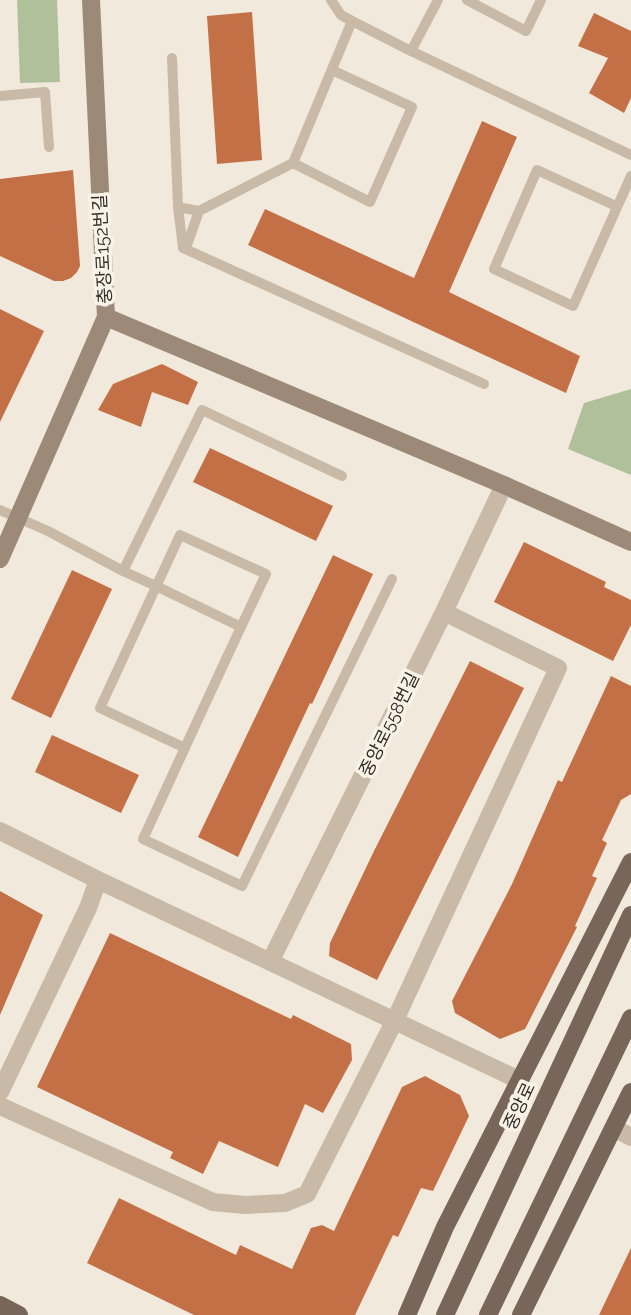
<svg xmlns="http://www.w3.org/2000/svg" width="631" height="1315" viewBox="0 0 631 1315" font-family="Raleway,'Noto Sans KR',sans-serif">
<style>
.green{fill:#b0c09b}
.building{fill:#c47046}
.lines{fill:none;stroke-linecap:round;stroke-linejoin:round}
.lane{stroke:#c9baa7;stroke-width:10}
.street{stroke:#c9baa7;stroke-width:18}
.secondary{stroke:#9d8978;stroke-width:18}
.primary{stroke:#776659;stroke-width:18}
.labels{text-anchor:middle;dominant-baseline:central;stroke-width:7;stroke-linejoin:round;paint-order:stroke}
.street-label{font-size:18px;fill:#352d27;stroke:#f9f2e7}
</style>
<rect width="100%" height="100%" fill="#f1e9db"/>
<path class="green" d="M 17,0 L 57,0 L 60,82 L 20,83 Z
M 631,389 L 631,475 L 568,449 L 584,403 Z"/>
<path class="building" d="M 252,12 L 262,160 L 217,164 L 207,16 Z
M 594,13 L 631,31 L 631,98 L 624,113 L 589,93 L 608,58 L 578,46 Z
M 482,121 L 517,137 L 449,292 L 580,356 L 566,393 L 248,245 L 265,209 L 414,278 Z
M 73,170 L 80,266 L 77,272 L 71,278 L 63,281 L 54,281 L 0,256 L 0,179 Z
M 0,309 L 44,331 L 0,422 Z
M 162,364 L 198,382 L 188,405 L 152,392 L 141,427 L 98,410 L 113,384 Z
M 210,448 L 333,506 L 316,541 L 193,482 Z
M 524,542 L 606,582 L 604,587 L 631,600 L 631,625 L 613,661 L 494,602 Z
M 333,555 L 373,574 L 312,704 L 310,703 L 238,857 L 198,837 Z
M 72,570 L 112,589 L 51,718 L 11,699 Z
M 470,661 L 524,688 L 377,980 L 329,956 L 330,943 L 374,851 Z
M 611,676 L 631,686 L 631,794 L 621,800 L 602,840 L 607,843 L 592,876 L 597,878 L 575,926 L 577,927 L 525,1029 L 500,1039 L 455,1013 L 452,1001 L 512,884 L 558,780 L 562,782 Z
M 52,735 L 139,775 L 121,813 L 35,772 Z
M 0,891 L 43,915 L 0,1015 Z
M 110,933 L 291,1019 L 293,1015 L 351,1044 L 352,1060 L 323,1113 L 305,1104 L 278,1167 L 219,1141 L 203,1174 L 170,1158 L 173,1152 L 37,1087 Z
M 425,1076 L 460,1095 L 469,1116 L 433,1191 L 421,1188 L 398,1237 L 393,1235 L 355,1315 L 194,1315 L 87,1263 L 119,1198 L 236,1255 L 240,1245 L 292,1269 L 311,1228 L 322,1225 L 334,1231 L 402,1087 Z
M 631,1248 L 631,1315 L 599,1315 Z"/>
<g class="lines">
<path class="lane" d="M 331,0 L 341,15 L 352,21 L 411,51 L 631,155
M 467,0 L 526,31 L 541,0
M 411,51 L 438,0
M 172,58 L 178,207 L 199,211 L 293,163
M 332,70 L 412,107 L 370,202 L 293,163 L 352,21
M 0,96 L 45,92 L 49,147
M 616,206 L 537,170 L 494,269 L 573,306 L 631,176
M 178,207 L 183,248 L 187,245 L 199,211
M 183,248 L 484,384
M 0,510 L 48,531 L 123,571 L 156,586 L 241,627
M 123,571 L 202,410 L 342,476
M 185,748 L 100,708 L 180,535 L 266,574 C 224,662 184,750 143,839 L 242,886 L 392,579"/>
<path class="street" d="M 0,831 L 98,880 L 519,1080
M 270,962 L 444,612 L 504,485
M 0,1092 L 88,908 L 98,880
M 0,1106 L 213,1202 L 245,1205 L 285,1203 L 307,1194 L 395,1020 L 558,668 L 444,612
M 614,1128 L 631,1137"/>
<path class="secondary" d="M 106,317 L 504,485 L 631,542
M 0,559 L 106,317 L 91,0"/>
<path class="primary" d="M 0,1305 L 19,1315
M 407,1315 L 445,1227 L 631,862
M 445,1315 L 631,915
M 488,1315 L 631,1018
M 521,1315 L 631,1092"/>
</g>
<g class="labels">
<g class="street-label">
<text transform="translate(102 249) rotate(-93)">충장로152번길</text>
<text transform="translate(389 724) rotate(-64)">중앙로558번길</text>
<text transform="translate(519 1106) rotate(-65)">중앙로</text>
</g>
</g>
</svg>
